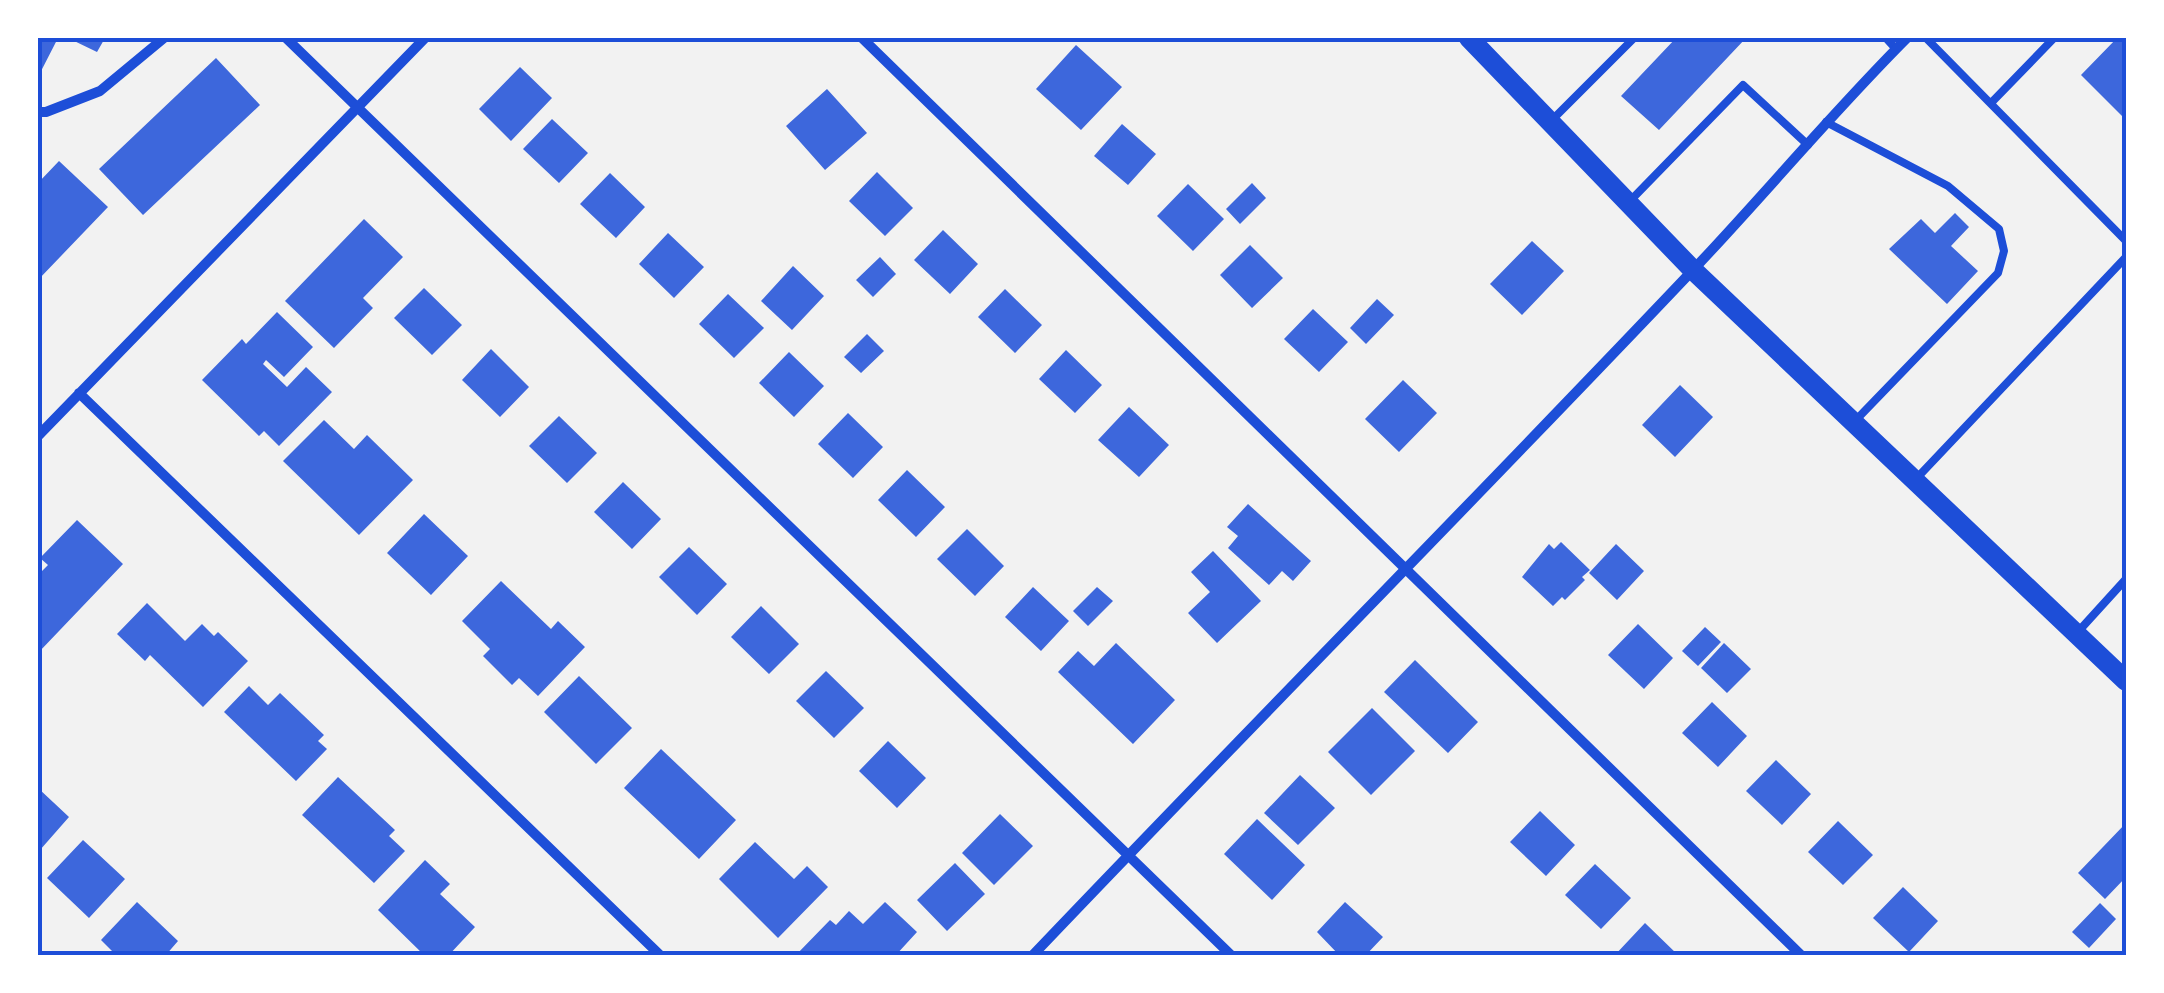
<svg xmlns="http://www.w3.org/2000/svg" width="2164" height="993" viewBox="0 0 2164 993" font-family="Quicksand,sans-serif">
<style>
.building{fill:#3d67dc}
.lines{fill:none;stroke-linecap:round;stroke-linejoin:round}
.service{stroke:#1d4ed8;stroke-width:8}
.minor{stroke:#1d4ed8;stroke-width:10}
.secondary{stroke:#1d4ed8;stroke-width:20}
.neatline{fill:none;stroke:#1d4ed8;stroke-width:4}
</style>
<rect width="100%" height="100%" fill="#f2f2f2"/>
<path class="building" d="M 38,38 L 58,38 L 38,77 Z
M 68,38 L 105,38 L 97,52 Z
M 1676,38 L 1746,38 L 1659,130 L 1621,96 Z
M 2117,38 L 2126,38 L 2126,120 L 2081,75 Z
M 1076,45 L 1122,87 L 1081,130 L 1036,89 Z
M 216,58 L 260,105 L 143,215 L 99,169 Z
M 520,67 L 552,98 L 511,141 L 479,109 Z
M 827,89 L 867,133 L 825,170 L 786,126 Z
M 552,119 L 588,153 L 559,183 L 523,149 Z
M 1122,124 L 1156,154 L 1128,185 L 1094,156 Z
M 59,161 L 108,207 L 38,280 L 38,183 Z
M 877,172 L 913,208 L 885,236 L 849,201 Z
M 610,173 L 645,207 L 616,238 L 580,204 Z
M 1252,183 L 1266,198 L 1240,224 L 1226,209 Z
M 1188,184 L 1224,219 L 1193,251 L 1157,216 Z
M 1955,213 L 1969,227 L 1951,246 L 1978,271 L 1947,304 L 1889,249 L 1921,219 L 1935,233 Z
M 364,219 L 403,257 L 363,298 L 373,308 L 334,348 L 285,301 Z
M 943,230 L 978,264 L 950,294 L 914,260 Z
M 668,233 L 704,267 L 674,298 L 639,264 Z
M 1532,241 L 1564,271 L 1522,315 L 1490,284 Z
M 1250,245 L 1283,278 L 1252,308 L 1220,275 Z
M 880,257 L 896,274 L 873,297 L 856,280 Z
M 793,266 L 824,296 L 792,330 L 761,301 Z
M 424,288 L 462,325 L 432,355 L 394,318 Z
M 1005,289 L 1042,325 L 1015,353 L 978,317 Z
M 728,294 L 764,328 L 734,358 L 699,324 Z
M 1377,299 L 1394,315 L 1366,344 L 1350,328 Z
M 1313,309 L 1348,342 L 1319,372 L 1284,339 Z
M 277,312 L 313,347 L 284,377 L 266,360 L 263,364 L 287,387 L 306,367 L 332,392 L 279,446 L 264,431 L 259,436 L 202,380 L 242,339 L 246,344 Z
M 867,334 L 884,351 L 861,373 L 844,357 Z
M 491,349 L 529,387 L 500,417 L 462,380 Z
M 1066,350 L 1102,385 L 1075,413 L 1039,379 Z
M 789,352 L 824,386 L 794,417 L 759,383 Z
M 1403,380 L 1437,413 L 1399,452 L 1365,419 Z
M 1680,385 L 1713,417 L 1675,457 L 1642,425 Z
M 1129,407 L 1169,445 L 1139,477 L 1098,440 Z
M 848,413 L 883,447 L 853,478 L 818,444 Z
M 559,416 L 597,453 L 567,483 L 529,446 Z
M 324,420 L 354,449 L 367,435 L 413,480 L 359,535 L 283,461 Z
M 907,470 L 945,507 L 916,537 L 878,500 Z
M 623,482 L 661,519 L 632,549 L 594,512 Z
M 1248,504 L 1311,561 L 1293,581 L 1282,571 L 1269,585 L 1228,548 L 1238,536 L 1227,527 Z
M 424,514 L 468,556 L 431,595 L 387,553 Z
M 77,520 L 123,564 L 38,653 L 38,575 L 48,565 L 40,558 Z
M 967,529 L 1004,566 L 975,596 L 937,559 Z
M 1561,542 L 1590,570 L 1582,577 L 1585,580 L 1565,600 L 1562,597 L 1553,606 L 1522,577 L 1549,544 L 1554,549 Z
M 1616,544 L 1644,571 L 1617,600 L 1589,573 Z
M 689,547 L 727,584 L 697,615 L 659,577 Z
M 1213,551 L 1261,601 L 1217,643 L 1188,613 L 1210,592 L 1191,572 Z
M 501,581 L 551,629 L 558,621 L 585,647 L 538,696 L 519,678 L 512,685 L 483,656 L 490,649 L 462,621 Z
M 1033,587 L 1069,621 L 1041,651 L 1005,617 Z
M 1097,587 L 1113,601 L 1088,626 L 1073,611 Z
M 147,603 L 185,641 L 202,624 L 214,636 L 218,632 L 248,661 L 203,707 L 150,655 L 145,661 L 117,634 Z
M 761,606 L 799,644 L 769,674 L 731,637 Z
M 1638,624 L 1673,658 L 1644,689 L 1608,655 Z
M 1705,627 L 1721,642 L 1698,666 L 1682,651 Z
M 1116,643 L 1175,700 L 1133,744 L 1058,672 L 1078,651 L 1094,666 Z
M 1724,643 L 1751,669 L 1727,693 L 1701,668 Z
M 1415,660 L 1478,722 L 1448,753 L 1384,692 Z
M 826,671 L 864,708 L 834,738 L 796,701 Z
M 579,676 L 632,728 L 596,764 L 544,712 Z
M 249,686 L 268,705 L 280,693 L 324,735 L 318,741 L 327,749 L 296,781 L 224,712 Z
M 1712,702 L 1747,736 L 1718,767 L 1682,733 Z
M 1372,708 L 1415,751 L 1371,795 L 1328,752 Z
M 888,741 L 926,778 L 897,808 L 859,771 Z
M 661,749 L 736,820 L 699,859 L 624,788 Z
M 1776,760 L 1811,794 L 1782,825 L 1746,791 Z
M 1300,775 L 1335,808 L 1298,845 L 1264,813 Z
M 338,777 L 395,830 L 389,836 L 405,851 L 374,883 L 302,815 Z
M 38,788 L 69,817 L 40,850 L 38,848 Z
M 1540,811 L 1575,845 L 1546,876 L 1510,842 Z
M 1000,814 L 1033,846 L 994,885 L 962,853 Z
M 1257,819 L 1305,865 L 1272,900 L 1224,854 Z
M 1838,821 L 1873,855 L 1843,885 L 1808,852 Z
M 2126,823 L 2126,877 L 2105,899 L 2078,873 Z
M 83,840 L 125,879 L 89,918 L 47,878 Z
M 755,842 L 794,879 L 807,866 L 828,887 L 778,938 L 719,879 Z
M 425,860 L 450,884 L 440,894 L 475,927 L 448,956 L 425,956 L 378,910 Z
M 955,863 L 985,894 L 947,931 L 917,900 Z
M 1595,864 L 1631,898 L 1601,929 L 1565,895 Z
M 1903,887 L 1938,921 L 1909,952 L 1873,918 Z
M 137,902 L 178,941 L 165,956 L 117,956 L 101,940 Z
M 885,902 L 917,932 L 895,956 L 795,956 L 830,920 L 836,925 L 849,911 L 863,924 Z
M 1345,902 L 1383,937 L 1365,956 L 1340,956 L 1317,932 Z
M 2100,903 L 2116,919 L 2089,948 L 2072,932 Z
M 1645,923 L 1679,956 L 1614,956 Z"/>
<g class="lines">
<path class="service" d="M 1886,38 L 1896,49
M 1926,38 L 2126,241
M 1991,103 L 2054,38
M 1550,122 L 1634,38
M 1826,122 L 1948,186 L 1999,229 L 2004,251 L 1998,273 L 1855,421
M 1630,201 L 1743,85 L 1808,145
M 1915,480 L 2126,257
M 2076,634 L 2126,579"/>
<path class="minor" d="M 286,38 L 1232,956
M 862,38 L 1802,956
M 38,112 L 46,112 L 100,91 L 164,38
M 79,393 L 661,956
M 38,436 L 425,38
M 1032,956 C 1251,726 1474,501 1692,271 C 1765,194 1832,113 1907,38"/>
<path class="secondary" d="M 1469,38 L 1693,270 L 2126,681"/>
</g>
<rect width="2164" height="993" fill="none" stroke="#ffffff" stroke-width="80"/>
<rect x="40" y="40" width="2084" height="913" class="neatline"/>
</svg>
